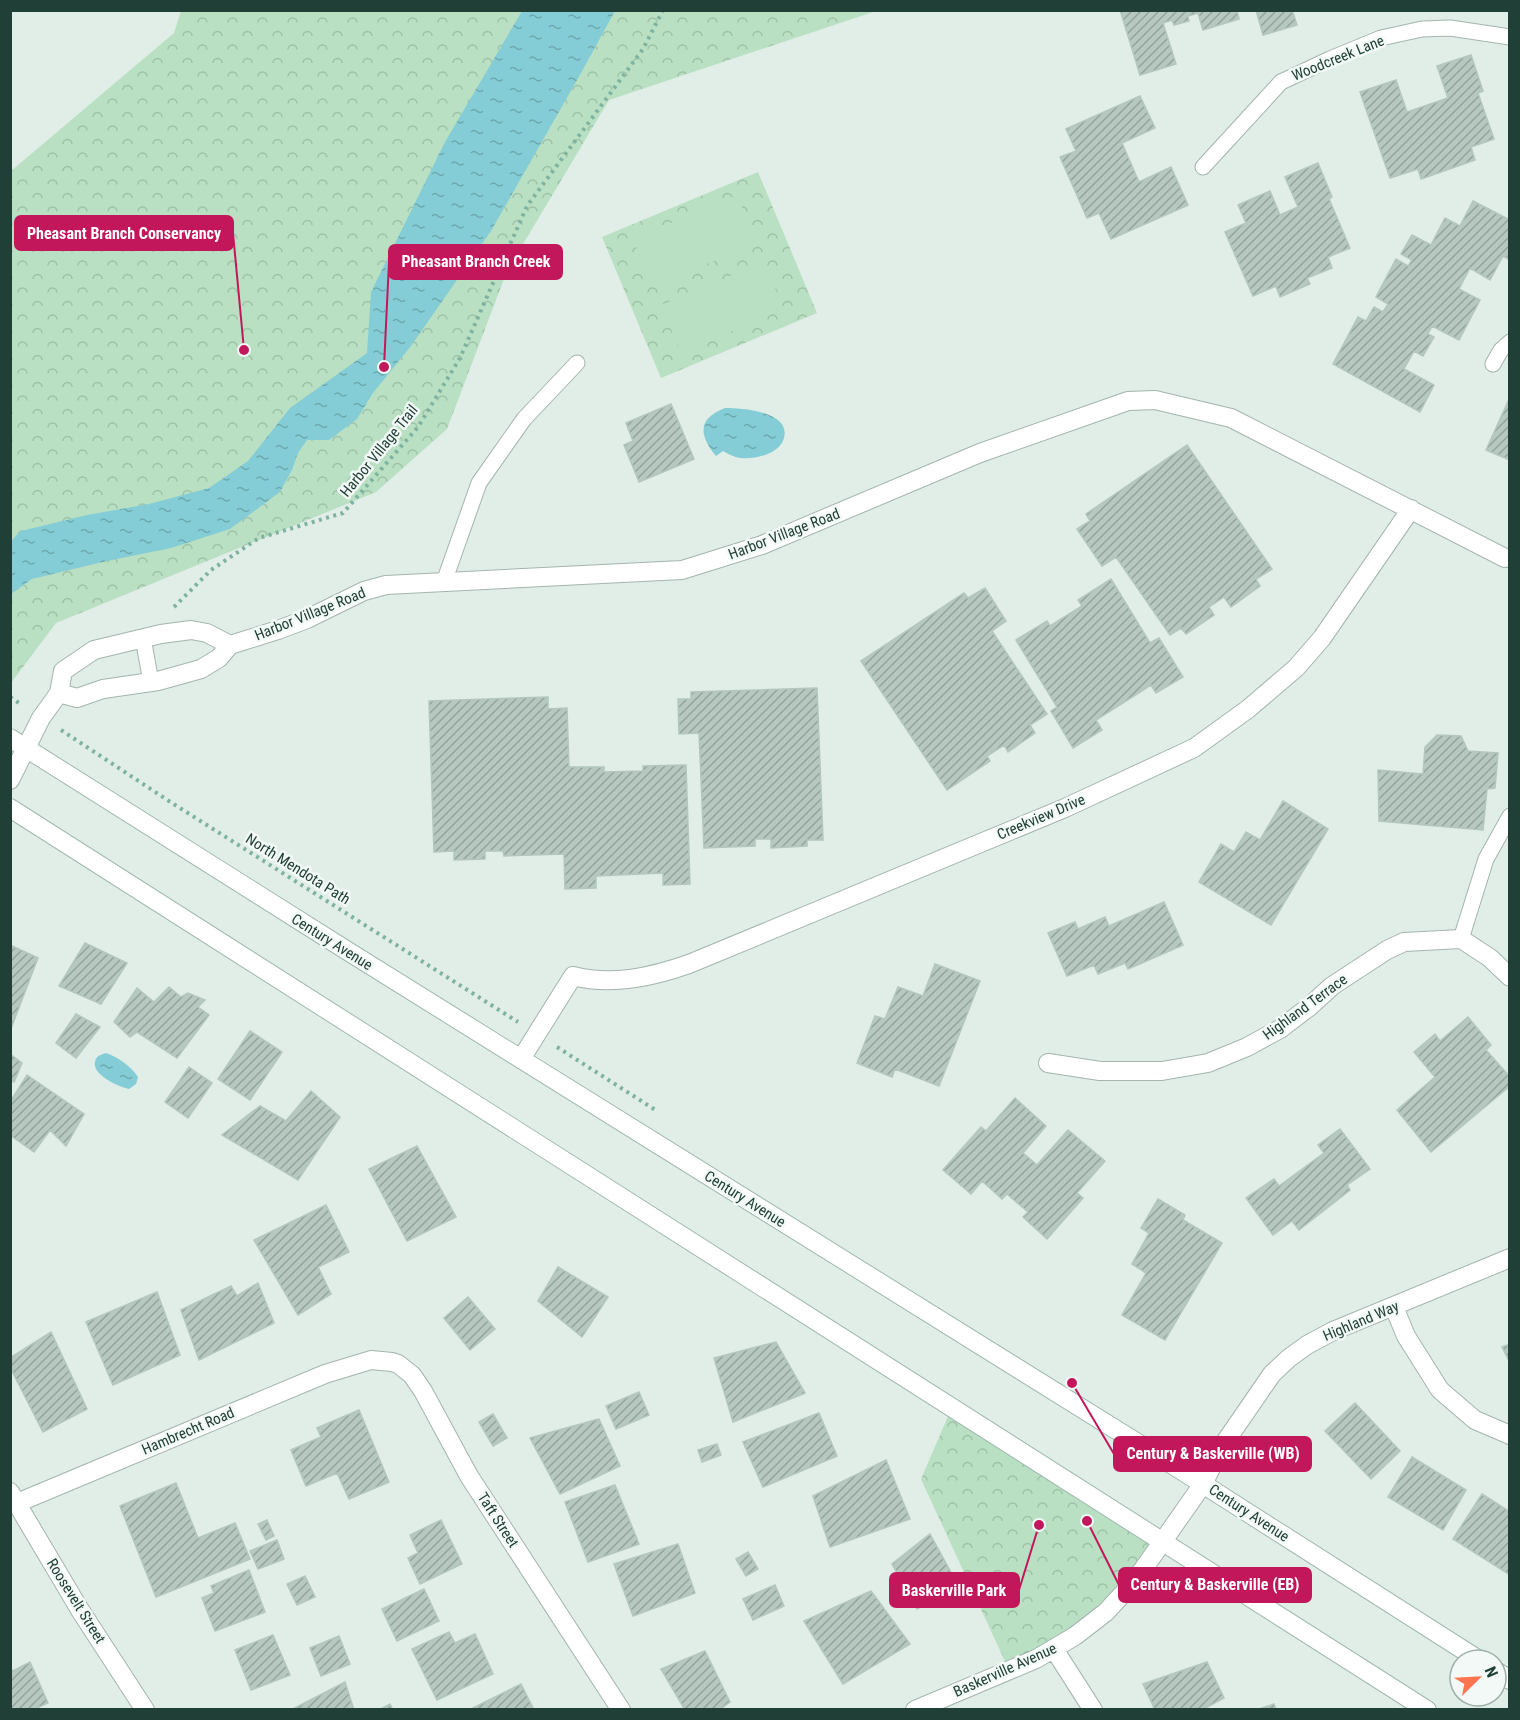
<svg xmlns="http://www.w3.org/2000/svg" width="1520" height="1720" viewBox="0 0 1520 1720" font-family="'Roboto Condensed',sans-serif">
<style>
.park{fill:url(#park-crowns)}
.garden{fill:#b9e0c2}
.water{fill:url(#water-ripples)}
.building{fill:url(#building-hatch);stroke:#b3c7be;stroke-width:1.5}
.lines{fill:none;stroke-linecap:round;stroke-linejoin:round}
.lane-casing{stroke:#a3b5ae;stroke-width:17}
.street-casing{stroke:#a3b5ae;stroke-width:20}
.secondary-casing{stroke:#9fbaaf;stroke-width:20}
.path{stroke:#7fb3a1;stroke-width:4;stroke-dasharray:3 4.5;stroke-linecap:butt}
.lane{stroke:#fff;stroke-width:15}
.street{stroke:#fff;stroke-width:18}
.secondary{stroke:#fff;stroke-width:18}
.labels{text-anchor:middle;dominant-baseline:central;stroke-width:5;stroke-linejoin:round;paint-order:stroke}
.street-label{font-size:15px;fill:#203f36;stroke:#f2f9f6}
.leader{fill:none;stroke:#c2185b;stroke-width:2}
.callout-dot{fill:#c2185b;stroke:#f2f9f6;stroke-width:2}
.callout{fill:#c2185b;stroke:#c2185b;stroke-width:2}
.callout-label{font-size:16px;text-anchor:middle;font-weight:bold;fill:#fff}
</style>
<defs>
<pattern id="park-crowns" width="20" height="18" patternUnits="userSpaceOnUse" patternTransform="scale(1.5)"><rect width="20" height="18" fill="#b9e0c2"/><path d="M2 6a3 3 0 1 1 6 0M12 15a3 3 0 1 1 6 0" fill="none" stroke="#9fc1a7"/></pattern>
<pattern id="water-ripples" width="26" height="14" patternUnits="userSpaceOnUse" patternTransform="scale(1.5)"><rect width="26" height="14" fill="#85cdd6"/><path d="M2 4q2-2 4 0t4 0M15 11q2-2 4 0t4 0" fill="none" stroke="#6ca8ae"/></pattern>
<pattern id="building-hatch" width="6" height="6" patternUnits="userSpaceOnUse" patternTransform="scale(1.5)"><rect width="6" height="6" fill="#b6c8c0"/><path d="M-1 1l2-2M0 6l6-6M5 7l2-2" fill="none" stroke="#94a49d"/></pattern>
</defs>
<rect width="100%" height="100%" fill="#e1ede7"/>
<path class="park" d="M 181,11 L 876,11 L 609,100 L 507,271 L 447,429 L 376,492 L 56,623 L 11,683 L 11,171 L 174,33 Z
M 758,172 L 817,313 L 661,378 L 602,237 Z
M 952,1407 L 1163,1542 L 1116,1601 L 1009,1670 L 921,1479 Z"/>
<path class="garden" d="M 737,195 L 757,243 L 653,287 L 633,239 Z
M 764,262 L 784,309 L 681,353 L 661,305 Z"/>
<path class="water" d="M 522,11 L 615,11 L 581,73 L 491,231 L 411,346 L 373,393 L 357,419 L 329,440 L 307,440 L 298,453 L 292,470 L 280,492 L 230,529 L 171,548 L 107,561 L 32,579 L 11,594 L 11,541 L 21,531 L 87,515 L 149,504 L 209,488 L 248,461 L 290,408 L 367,353 L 371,292 L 445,142 Z
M 725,408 C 741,408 791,411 784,438 C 780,454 754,460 740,458 C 734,457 728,454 723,451 L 716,456 C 699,435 697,419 725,408 Z
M 106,1053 C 118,1057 131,1066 138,1077 L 136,1084 L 129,1089 C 119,1087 92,1075 95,1062 C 96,1056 100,1055 106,1053 Z"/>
<path class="building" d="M 1120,10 L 1237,10 L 1239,19 L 1203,30 L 1198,13 L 1188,16 L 1189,21 L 1174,25 L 1172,20 L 1163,23 L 1176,64 L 1140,75 Z
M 1256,10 L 1292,10 L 1297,25 L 1263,35 Z
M 1471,55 L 1483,91 L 1478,93 L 1494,139 L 1471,147 L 1475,160 L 1421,179 L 1418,169 L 1390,178 L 1360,92 L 1396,80 L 1407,112 L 1448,98 L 1437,66 Z
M 1140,96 L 1155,128 L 1122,143 L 1139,182 L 1171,167 L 1188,205 L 1111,239 L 1099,213 L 1087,218 L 1060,157 L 1076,151 L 1066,129 Z
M 1318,163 L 1332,197 L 1329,199 L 1350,248 L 1328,257 L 1332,268 L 1307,278 L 1310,284 L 1280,297 L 1276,286 L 1253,296 L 1225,232 L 1246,223 L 1238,205 L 1270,191 L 1280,215 L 1298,207 L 1285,177 Z
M 1473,201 L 1510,220 L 1510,260 L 1503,256 L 1490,280 L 1470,268 L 1459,289 L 1480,300 L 1459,340 L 1432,326 L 1428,334 L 1434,337 L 1423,356 L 1414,351 L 1404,369 L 1434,385 L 1420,412 L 1333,364 L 1358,317 L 1366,321 L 1374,307 L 1383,312 L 1388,304 L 1376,297 L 1396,259 L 1408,266 L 1412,260 L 1401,254 L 1412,235 L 1431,245 L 1445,218 L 1460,226 Z
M 1510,397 L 1510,460 L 1486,450 Z
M 671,404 L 694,459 L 639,482 L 624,445 L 633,441 L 626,423 Z
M 1187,445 L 1272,569 L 1256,579 L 1260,586 L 1231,607 L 1224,597 L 1209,607 L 1214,615 L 1186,634 L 1181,628 L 1170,635 L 1116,557 L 1102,566 L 1077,529 L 1090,521 L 1086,514 Z
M 1111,579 L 1150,643 L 1159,638 L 1183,677 L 1156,693 L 1151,685 L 1096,720 L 1102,730 L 1073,748 L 1051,711 L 1057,707 L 1016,640 L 1047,621 L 1050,626 L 1082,606 L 1078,600 Z
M 985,588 L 1006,621 L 992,631 L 1047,714 L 1030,725 L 1035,733 L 1008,752 L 1004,745 L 987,756 L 990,761 L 947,790 L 861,661 L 964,593 L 968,598 Z
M 817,688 L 823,840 L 807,840 L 807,846 L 771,848 L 771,839 L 755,839 L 755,846 L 704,848 L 699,733 L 679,734 L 678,699 L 691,699 L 691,692 Z
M 548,697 L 548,709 L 567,708 L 569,767 L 604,767 L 604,772 L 643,771 L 643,766 L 686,765 L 690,884 L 663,885 L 663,873 L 596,876 L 596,888 L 565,889 L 564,854 L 504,856 L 503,851 L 485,851 L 485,859 L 454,860 L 454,851 L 434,852 L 429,701 Z
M 1437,735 L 1461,736 L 1468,751 L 1498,753 L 1495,788 L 1487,789 L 1483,830 L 1379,821 L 1378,770 L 1423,774 L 1425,747 Z
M 1283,801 L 1328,829 L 1271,925 L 1199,882 L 1221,844 L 1234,852 L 1246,832 L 1260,840 Z
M 1164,902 L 1183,945 L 1128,969 L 1125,963 L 1098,974 L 1094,965 L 1067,976 L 1048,933 L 1075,922 L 1078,929 L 1105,917 L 1109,926 Z
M 85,943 L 127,963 L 101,1004 L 59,986 Z
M 10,945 L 38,958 L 10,1031 Z
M 935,964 L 980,981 L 939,1086 L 895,1069 L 892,1077 L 857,1063 L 875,1016 L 885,1019 L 898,987 L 923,996 Z
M 169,987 L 181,997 L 188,993 L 205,1000 L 198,1007 L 209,1015 L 177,1058 L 137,1032 L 130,1037 L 114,1022 L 137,988 L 154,1002 Z
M 76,1014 L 100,1027 L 76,1058 L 56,1043 Z
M 1468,1017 L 1491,1045 L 1486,1050 L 1510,1077 L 1510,1086 L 1431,1152 L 1397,1110 L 1435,1077 L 1414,1052 L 1435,1034 L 1440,1041 Z
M 250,1031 L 282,1052 L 250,1100 L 218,1079 Z
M 10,1054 L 22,1063 L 14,1082 L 10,1079 Z
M 189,1067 L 212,1083 L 188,1118 L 165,1102 Z
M 27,1075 L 84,1114 L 66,1146 L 50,1130 L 34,1152 L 10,1135 L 10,1102 Z
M 311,1091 L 340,1117 L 298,1180 L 222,1135 L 260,1106 L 286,1121 Z
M 1015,1098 L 1046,1126 L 1023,1153 L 1037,1165 L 1068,1130 L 1105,1161 L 1077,1193 L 1083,1198 L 1047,1239 L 1023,1217 L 1028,1212 L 1007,1194 L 1002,1199 L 982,1181 L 971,1194 L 943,1170 L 981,1127 L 986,1131 Z
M 1340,1129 L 1370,1169 L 1347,1185 L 1350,1190 L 1299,1230 L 1292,1221 L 1273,1235 L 1246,1198 L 1274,1179 L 1279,1186 L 1324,1153 L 1318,1145 Z
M 417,1146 L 456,1217 L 407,1241 L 369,1169 Z
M 1158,1199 L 1185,1215 L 1183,1220 L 1222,1243 L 1165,1340 L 1122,1315 L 1146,1273 L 1132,1264 L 1149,1233 L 1141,1228 Z
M 326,1205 L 349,1252 L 318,1267 L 331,1294 L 298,1315 L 254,1240 Z
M 558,1267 L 608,1297 L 582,1337 L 538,1301 Z
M 258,1283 L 274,1323 L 199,1360 L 181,1310 L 231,1286 L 237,1296 Z
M 157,1292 L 180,1355 L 113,1385 L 86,1322 Z
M 468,1297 L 495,1329 L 470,1350 L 444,1318 Z
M 51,1332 L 87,1409 L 43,1432 L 10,1367 L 10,1358 Z
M 776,1342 L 805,1393 L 733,1422 L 714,1358 Z
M 1510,1344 L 1510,1363 L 1502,1347 Z
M 639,1392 L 649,1415 L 616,1429 L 606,1406 Z
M 1355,1403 L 1400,1451 L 1371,1479 L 1325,1431 Z
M 359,1410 L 389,1482 L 349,1499 L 337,1473 L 306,1486 L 291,1450 L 321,1437 L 317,1428 Z
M 819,1413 L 837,1456 L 763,1487 L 743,1442 Z
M 493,1414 L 507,1438 L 493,1446 L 479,1422 Z
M 599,1419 L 620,1466 L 560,1494 L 530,1438 Z
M 717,1444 L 721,1455 L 702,1462 L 698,1450 Z
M 1412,1457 L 1466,1490 L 1443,1530 L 1388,1497 Z
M 886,1460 L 910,1519 L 830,1547 L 813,1496 Z
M 176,1483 L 198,1538 L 235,1523 L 250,1559 L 156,1597 L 120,1506 Z
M 615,1485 L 639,1544 L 588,1562 L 565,1502 Z
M 1482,1494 L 1510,1512 L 1510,1575 L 1453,1539 Z
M 267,1520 L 274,1536 L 266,1540 L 258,1524 Z
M 441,1520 L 462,1564 L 420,1584 L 408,1558 L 418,1553 L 410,1535 Z
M 930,1534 L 959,1587 L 917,1609 L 892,1564 Z
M 277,1540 L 284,1559 L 258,1569 L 250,1551 Z
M 678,1544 L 695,1593 L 633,1616 L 614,1564 Z
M 748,1552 L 758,1569 L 746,1576 L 736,1559 Z
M 249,1570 L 265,1612 L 215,1631 L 202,1598 L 214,1593 L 211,1586 Z
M 305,1576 L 315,1597 L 297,1605 L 287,1584 Z
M 775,1585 L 784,1606 L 753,1620 L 743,1599 Z
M 424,1589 L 439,1621 L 397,1641 L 382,1609 Z
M 871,1591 L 910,1644 L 843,1684 L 804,1621 Z
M 449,1632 L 455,1643 L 475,1634 L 493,1674 L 437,1700 L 412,1649 Z
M 273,1635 L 290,1675 L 251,1690 L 235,1650 Z
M 339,1636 L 350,1664 L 321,1676 L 310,1648 Z
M 705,1651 L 730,1702 L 719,1710 L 685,1710 L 661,1669 Z
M 30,1662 L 48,1703 L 33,1710 L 10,1710 L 10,1668 L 13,1671 Z
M 1207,1662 L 1224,1698 L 1202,1710 L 1155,1710 L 1143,1684 Z
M 345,1682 L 354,1710 L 291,1710 Z
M 521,1684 L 534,1710 L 469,1710 Z
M 390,1704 L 393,1710 L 379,1710 Z
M 1274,1704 L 1276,1710 L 1256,1710 Z"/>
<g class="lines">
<defs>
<path id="lane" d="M 1203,167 L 1281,82 L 1330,59 L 1381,38 L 1422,29 L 1450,28 L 1510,37
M 1493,364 L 1501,350 L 1510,342
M 444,582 L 479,483 L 524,419 L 577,363
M 143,638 L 151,682
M 1461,939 L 1486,859 L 1510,816"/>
<path id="street" d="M 59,693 L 77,698 L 103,689 L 158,681 L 201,669 L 219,658 L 230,645 L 278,630 L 307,619 L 364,591 L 386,585 L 682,570 L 762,545 L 980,453 L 1128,401 L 1155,400 L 1231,418 L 1505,558
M 10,780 L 41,718 L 59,693 L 63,671 L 94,650 L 161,634 L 191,630 L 207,633 L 230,645
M 521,1059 L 573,976 C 612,986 652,977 689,964 L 1065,808 L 1194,748 L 1248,709 L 1296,668 L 1322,638 L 1411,509
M 1048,1063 L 1100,1071 L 1162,1071 L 1208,1063 L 1247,1047 L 1280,1029 L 1309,1007 L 1332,986 L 1387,950 L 1404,942 L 1461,939 L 1490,958 L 1510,977
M 1394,1307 L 1406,1336 L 1440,1390 L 1475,1420 L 1510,1435
M 10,1492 L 80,1610 L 145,1710
M 17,1503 L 325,1374 L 371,1360 L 392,1362 L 398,1364 L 412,1375 L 423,1391 L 469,1476 L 621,1710
M 1054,1649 L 1093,1710
M 915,1710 L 1036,1659 L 1075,1636 L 1106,1612 L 1129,1587 L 1144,1568 L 1203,1484 L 1221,1448 L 1272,1374 L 1289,1358 L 1307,1345 L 1333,1331 L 1510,1258"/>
<path id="secondary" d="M 10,738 L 346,950 L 1184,1472 L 1479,1660
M 10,808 L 1427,1710
M 1496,1671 L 1510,1680"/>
</defs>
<use href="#lane" class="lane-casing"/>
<use href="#street" class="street-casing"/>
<use href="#secondary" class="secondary-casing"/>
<path class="path" d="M 174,607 L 211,570 L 259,538 L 343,513 L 418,427 L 460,358 L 527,206 L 643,49 L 663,10
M 10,697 L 22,705
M 61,730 L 172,803 L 518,1022
M 557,1047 L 657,1111"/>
<use href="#lane" class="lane"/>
<use href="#street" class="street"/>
<use href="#secondary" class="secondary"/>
</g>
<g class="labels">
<g class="street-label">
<text transform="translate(1338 58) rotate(-22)">Woodcreek Lane</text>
<text transform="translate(379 451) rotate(-51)">Harbor Village Trail</text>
<text transform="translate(784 534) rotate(-21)">Harbor Village Road</text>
<text transform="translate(310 614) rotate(-22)">Harbor Village Road</text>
<text transform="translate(1041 817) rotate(-23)">Creekview Drive</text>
<text transform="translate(298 869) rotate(32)">North Mendota Path</text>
<text transform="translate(332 942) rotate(32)">Century Avenue</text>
<text transform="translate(1305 1007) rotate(-36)">Highland Terrace</text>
<text transform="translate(745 1199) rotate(32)">Century Avenue</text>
<text transform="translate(1361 1321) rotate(-23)">Highland Way</text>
<text transform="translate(188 1431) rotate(-23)">Hambrecht Road</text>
<text transform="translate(1249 1513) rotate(33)">Century Avenue</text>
<text transform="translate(498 1520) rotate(57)">Taft Street</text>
<text transform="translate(76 1601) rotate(58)">Roosevelt Street</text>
<text transform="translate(1005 1670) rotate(-24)">Baskerville Avenue</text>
</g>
</g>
<path class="leader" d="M244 350L233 233M384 367L389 262M1072 1383L1114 1454M1087 1521L1119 1585M1039 1525L1019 1590"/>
<g class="callout-dot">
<circle cx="244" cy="350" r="6"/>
<circle cx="384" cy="367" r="6"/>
<circle cx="1072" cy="1383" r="6"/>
<circle cx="1087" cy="1521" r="6"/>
<circle cx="1039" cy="1525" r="6"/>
</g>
<g class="callout">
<rect x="15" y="216" width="218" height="34" rx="6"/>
<rect x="389" y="245" width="173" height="34" rx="6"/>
<rect x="1114" y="1437" width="197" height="34" rx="6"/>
<rect x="1119" y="1568" width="192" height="34" rx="6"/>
<rect x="890" y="1573" width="129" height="34" rx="6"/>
</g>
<g class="callout-label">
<text x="124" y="239">Pheasant Branch Conservancy</text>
<text x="476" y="267">Pheasant Branch Creek</text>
<text x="1213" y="1459">Century &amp; Baskerville (WB)</text>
<text x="1215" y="1590">Century &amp; Baskerville (EB)</text>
<text x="954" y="1596">Baskerville Park</text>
</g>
<rect width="1520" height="1720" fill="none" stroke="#203f36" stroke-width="24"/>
<g transform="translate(1478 1678) rotate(66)"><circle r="28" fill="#f2f9f6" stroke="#9eafa9" stroke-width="1.5"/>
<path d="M0-4.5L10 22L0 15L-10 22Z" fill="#fc7550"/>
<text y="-9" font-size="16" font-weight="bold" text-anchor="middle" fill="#203f36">N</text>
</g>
</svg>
